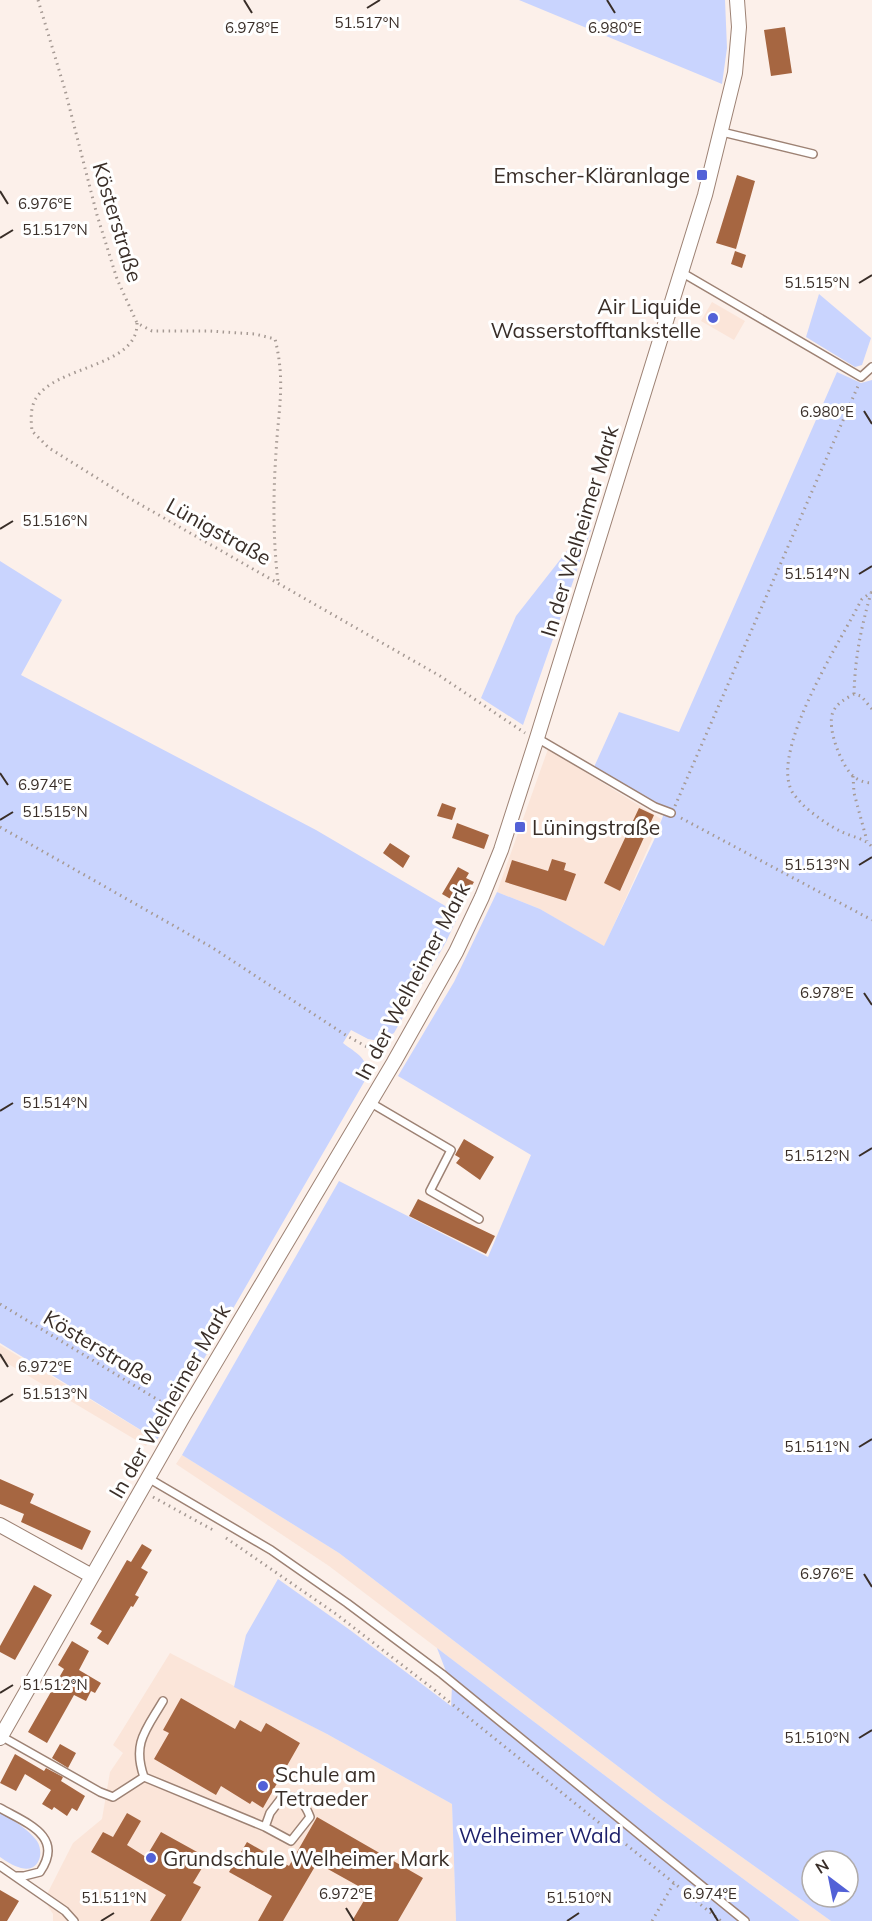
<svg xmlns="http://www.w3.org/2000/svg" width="872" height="1921" viewBox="0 0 872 1921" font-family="Mulish,sans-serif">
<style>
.built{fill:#fbe5d9}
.green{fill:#c9d4fe;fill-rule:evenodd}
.building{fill:#a66641}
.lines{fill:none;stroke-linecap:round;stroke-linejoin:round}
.lane-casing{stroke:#9d8274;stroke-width:10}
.street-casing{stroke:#9d8274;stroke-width:16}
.path{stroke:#a69a94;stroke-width:3;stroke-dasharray:1.5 4.5;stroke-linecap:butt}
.lane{stroke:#fff;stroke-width:7}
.street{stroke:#fff;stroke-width:14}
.ticks{fill:none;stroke:#392e28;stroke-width:2}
.poi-dot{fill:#5261d7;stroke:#fff;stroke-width:2}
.labels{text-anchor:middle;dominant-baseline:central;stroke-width:6;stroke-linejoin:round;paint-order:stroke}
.poi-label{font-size:21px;fill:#392e28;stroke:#fff;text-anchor:start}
.street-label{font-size:21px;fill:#392e28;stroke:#fff}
.park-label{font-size:21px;fill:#1c1f6a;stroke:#fff}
.ticks-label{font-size:15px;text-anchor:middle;fill:#392e28;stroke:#fff;stroke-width:6;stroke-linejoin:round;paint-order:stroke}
</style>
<rect width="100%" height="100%" fill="#fcf0ea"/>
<path class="built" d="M 712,302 L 745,321 L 734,340 L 701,321 Z
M 548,749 L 661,819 L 604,947 L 540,909 L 497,892 Z
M 0,1345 L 152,1437 L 146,1446 L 0,1359 Z
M 182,1455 L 339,1553 L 662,1800 L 831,1921 L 800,1921 L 653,1812 L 329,1566 L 176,1464 Z
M 170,1653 L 327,1734 L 452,1804 L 456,1921 L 53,1921 L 53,1914 L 44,1900 L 73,1843 L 102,1819 L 110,1772 L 123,1753 L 113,1745 Z"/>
<path class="green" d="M 519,0 L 725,0 L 727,48 L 722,84 Z
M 819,294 L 871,338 L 862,365 L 855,367 L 806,337 Z
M 837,372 L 861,383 L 872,380 L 872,1921 L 831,1921 L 662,1800 L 339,1553 L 182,1455 L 339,1181 L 488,1257 L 531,1155 L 398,1076 L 454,982 L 497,892 L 540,909 L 604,946 L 654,840 L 666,808 L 594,767 L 619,712 L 679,732 ZM 812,1861 L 848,1861 L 848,1897 L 812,1897 Z
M 585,528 L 591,530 L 523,725 L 481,698 L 516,616 Z
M 0,561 L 62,600 L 21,675 L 316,830 L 459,914 L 446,942 L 394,1033 L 379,1041 L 368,1039 L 351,1030 L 343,1043 C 357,1054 368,1057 367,1077 L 157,1440 L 0,1343 Z
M 278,1579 L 350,1630 L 451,1706 L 452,1687 L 437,1648 L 653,1812 L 800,1921 L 456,1921 L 452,1804 L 327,1734 L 234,1687 L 246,1635 Z
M 0,1812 C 13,1820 28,1829 37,1841 C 45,1854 38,1873 21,1868 C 13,1866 6,1861 0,1857 Z"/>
<path class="building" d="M 785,27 L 792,73 L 771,76 L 764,30 Z
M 737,175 L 755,181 L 736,249 L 716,243 Z
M 735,251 L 746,255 L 742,268 L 731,264 Z
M 442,803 L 456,808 L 452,820 L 437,816 Z
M 639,808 L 654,815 L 620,891 L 604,883 Z
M 457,823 L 489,835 L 484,849 L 452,838 Z
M 390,843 L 410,856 L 403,868 L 383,853 Z
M 552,859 L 566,863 L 564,870 L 576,874 L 566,901 L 505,882 L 512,860 L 548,871 Z
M 458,867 L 469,873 L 466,878 L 474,882 L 463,900 L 456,896 L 454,901 L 442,894 Z
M 464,1139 L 494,1157 L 480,1180 L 456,1163 L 460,1158 L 455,1155 Z
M 418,1199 L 495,1236 L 486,1254 L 409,1216 Z
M 0,1479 L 34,1494 L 30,1503 L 91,1531 L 82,1550 L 21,1522 L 24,1514 L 0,1504 Z
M 142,1544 L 152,1550 L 141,1568 L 148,1572 L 135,1595 L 139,1597 L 133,1607 L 131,1606 L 108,1645 L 97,1638 L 102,1631 L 90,1624 L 127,1560 L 131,1562 Z
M 34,1585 L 52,1595 L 15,1660 L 0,1652 L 0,1646 Z
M 72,1641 L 89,1651 L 79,1670 L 101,1683 L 95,1693 L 91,1691 L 86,1701 L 74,1695 L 47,1743 L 28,1732 L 64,1669 L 58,1665 Z
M 181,1698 L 235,1729 L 240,1720 L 261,1732 L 266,1723 L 300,1743 L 263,1808 L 252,1801 L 250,1804 L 221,1786 L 216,1795 L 154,1759 L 169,1733 L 163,1730 Z
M 60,1744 L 76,1753 L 68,1768 L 52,1758 Z
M 15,1754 L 44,1771 L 46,1768 L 63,1777 L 61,1781 L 85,1796 L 77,1811 L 72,1808 L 67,1816 L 54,1807 L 52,1810 L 42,1804 L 51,1790 L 25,1774 L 16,1791 L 0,1783 Z
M 127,1813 L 141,1821 L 127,1845 L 146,1857 L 161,1832 L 208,1858 L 193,1883 L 201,1887 L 181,1921 L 150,1921 L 166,1895 L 91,1852 L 103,1832 L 113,1837 Z
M 317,1817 L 423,1878 L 398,1921 L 352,1921 L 369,1892 L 317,1863 L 283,1921 L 258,1921 L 272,1896 L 229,1872 L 247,1842 L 289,1866 Z
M 0,1890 L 19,1901 L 7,1921 L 0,1921 Z"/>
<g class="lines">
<defs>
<path id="lane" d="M 722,132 L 813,154
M 681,272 L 861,377 L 872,367
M 537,738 L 655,807 L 671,813
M 371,1103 L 451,1150 L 430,1191 L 479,1219
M 148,1478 L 271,1550 L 347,1603 L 442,1674 L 745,1921
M 163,1701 C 146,1730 132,1743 144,1777 L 265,1827 L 291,1841 L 310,1817 C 305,1803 298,1796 283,1796 L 270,1813 L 265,1827
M 1,1736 L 100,1792 L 113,1797 L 144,1777
M 0,1808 C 26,1823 65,1836 40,1872 L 24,1876 L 17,1876
M 0,1866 L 65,1911 L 74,1921"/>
<path id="street" d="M 0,1525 L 92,1576
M 0,1738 L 184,1415 L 394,1062 L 456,952 L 482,897 L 501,850 L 537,738 L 705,195 L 735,73 L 739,27 L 737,0"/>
</defs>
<use href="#lane" class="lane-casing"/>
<use href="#street" class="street-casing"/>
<path class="path" d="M 38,0 L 65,90 L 97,215 L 117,279 L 137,323 L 152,331 L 209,331 L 255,334 L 275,339 C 286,383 278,411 276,453 C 273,496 273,539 278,582
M 137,323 C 138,368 54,365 35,400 C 30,410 31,421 32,431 L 49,448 L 129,498 L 440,676 L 525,733
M 872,592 L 862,599 L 856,610 C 836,648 775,745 790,787 C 792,794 798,799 803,805 C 814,815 828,825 840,831 C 851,837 865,838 872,847
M 854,694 C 855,657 861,628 871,593
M 872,709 L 861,696 L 854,694 C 845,699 837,703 833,712 C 826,728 842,767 854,777 C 860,781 866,783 872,783
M 853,776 L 854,793 L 867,841
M 675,806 L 858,386
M 681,818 L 872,920
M 0,827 L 213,948 L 347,1036 L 382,1055
M 0,1304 L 173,1409
M 153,1497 L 213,1530
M 226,1538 L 336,1614 L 432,1688 L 721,1921
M 652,1921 L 675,1881"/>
<use href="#lane" class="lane"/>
<use href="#street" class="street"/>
</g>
<path class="ticks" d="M 244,0 L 252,13M 607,0 L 615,13M 367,8 L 380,0M 0,191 L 8,204M 0,238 L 13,230M 859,283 L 872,275M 864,411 L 872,424M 0,529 L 13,521M 859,574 L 872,566M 0,773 L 8,785M 0,820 L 13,812M 859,865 L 872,857M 864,993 L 872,1005M 0,1111 L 13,1103M 859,1156 L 872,1148M 0,1354 L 8,1367M 0,1402 L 13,1394M 859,1447 L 872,1439M 864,1574 L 872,1587M 0,1693 L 13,1685M 859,1738 L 872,1730M 346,1908 L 354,1921M 710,1908 L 718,1921M 101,1921 L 114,1913M 567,1921 L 579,1913"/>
<g class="poi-dot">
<rect x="696" y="169" width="12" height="12" rx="3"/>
<circle cx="713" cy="318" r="6"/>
<rect x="514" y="821" width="12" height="12" rx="3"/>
<circle cx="263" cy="1786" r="6"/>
<circle cx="151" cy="1858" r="6"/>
</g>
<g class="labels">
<g class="poi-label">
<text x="690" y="175" text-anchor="end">Emscher-Kläranlage</text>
<text x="701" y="306" text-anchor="end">Air Liquide<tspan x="701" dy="24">Wasserstofftankstelle</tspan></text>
<text x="532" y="827">Lüningstraße</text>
<text x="275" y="1774">Schule am<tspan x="275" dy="24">Tetraeder</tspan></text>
<text x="163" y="1858">Grundschule Welheimer Mark</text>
</g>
<g class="street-label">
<text transform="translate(118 222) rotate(73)">Kösterstraße</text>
<text transform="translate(219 531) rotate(29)">Lünigstraße</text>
<text transform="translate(579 531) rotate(-73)">In der Welheimer Mark</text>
<text transform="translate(412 981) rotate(-62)">In der Welheimer Mark</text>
<text transform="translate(99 1347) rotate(31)">Kösterstraße</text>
<text transform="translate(169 1401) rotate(-60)">In der Welheimer Mark</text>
</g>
<g class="park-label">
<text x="540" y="1835">Welheimer Wald</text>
</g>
</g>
<g class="ticks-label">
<text x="367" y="28">51.517°N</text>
<text x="252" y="33">6.978°E</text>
<text x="615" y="33">6.980°E</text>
<text x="45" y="209">6.976°E</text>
<text x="55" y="235">51.517°N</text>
<text x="817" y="288">51.515°N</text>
<text x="827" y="417">6.980°E</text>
<text x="55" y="526">51.516°N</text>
<text x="817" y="579">51.514°N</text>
<text x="45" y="790">6.974°E</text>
<text x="55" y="817">51.515°N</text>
<text x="817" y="870">51.513°N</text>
<text x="827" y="998">6.978°E</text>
<text x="55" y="1108">51.514°N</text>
<text x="817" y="1161">51.512°N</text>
<text x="45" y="1372">6.972°E</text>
<text x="55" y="1399">51.513°N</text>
<text x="817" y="1452">51.511°N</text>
<text x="827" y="1579">6.976°E</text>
<text x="55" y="1690">51.512°N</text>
<text x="817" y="1743">51.510°N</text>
<text x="346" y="1899">6.972°E</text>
<text x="710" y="1899">6.974°E</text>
<text x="114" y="1903">51.511°N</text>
<text x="579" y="1903">51.510°N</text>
</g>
<g transform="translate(830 1879) rotate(328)"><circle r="28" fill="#ffffff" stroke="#b0aba9" stroke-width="1.5"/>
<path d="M0-4.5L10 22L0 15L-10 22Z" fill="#5261d7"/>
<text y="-9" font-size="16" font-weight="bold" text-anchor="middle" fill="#392e28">N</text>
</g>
</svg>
